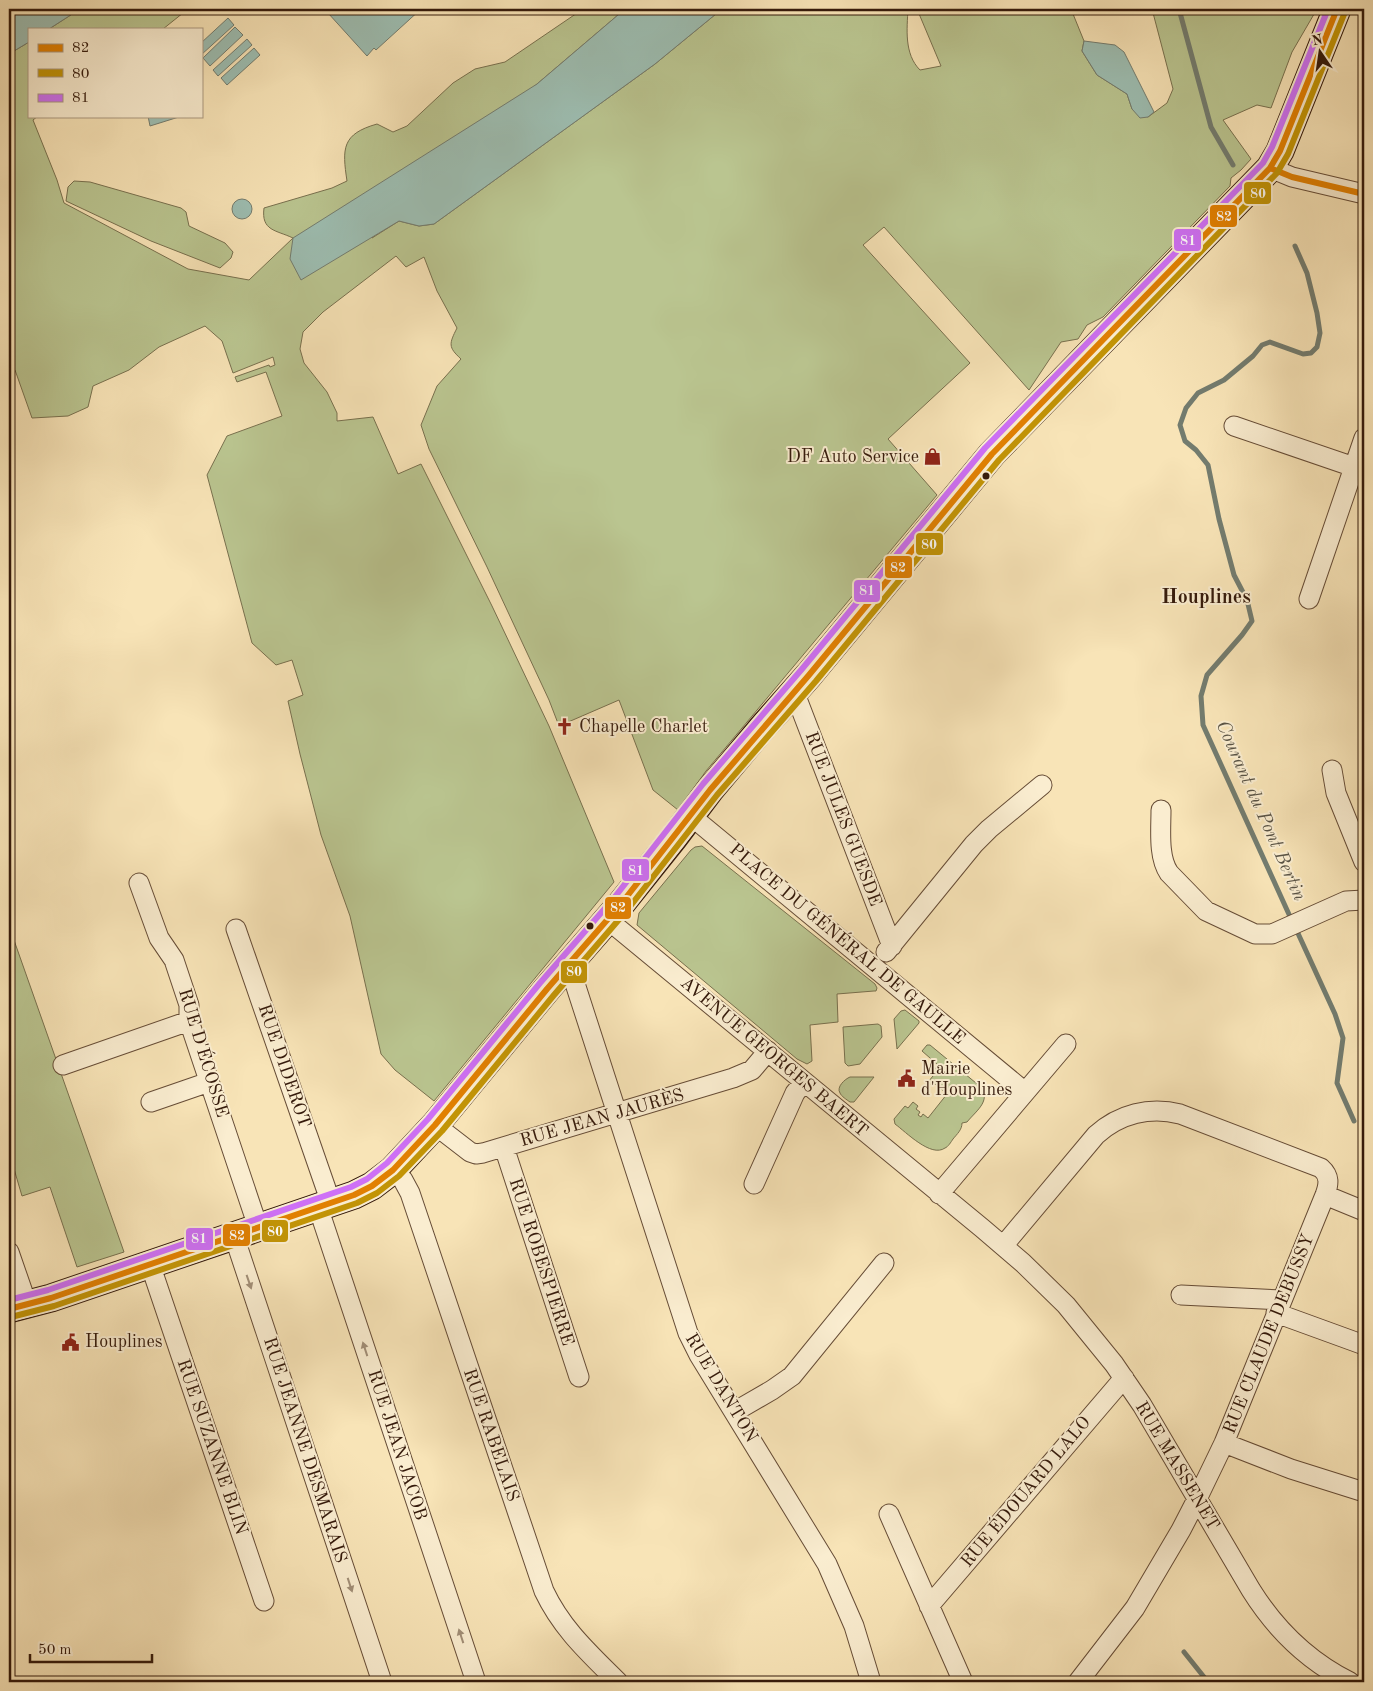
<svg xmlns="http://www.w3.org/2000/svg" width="1373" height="1691" viewBox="0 0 1373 1691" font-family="'Old Standard TT',serif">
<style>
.green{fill:#bac590;stroke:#78704e}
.water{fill:#9dbeb2;stroke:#737c6f}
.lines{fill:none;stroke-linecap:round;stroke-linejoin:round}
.stream{stroke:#737c6f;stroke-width:5}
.street-casing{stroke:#664c36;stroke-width:21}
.secondary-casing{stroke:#351a0b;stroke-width:29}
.street{stroke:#faedd0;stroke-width:19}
.secondary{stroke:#faedd0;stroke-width:26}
.bus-1-casing{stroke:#faedd0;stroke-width:10}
.bus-2-casing{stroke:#faedd0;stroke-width:10}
.bus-3-casing{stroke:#faedd0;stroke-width:10}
.bus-1{stroke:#e18002;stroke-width:6}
.bus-2{stroke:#c29406;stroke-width:6}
.bus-3{stroke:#ce70f6;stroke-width:6}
.oneway{fill:#a18e77}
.bus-dot{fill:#351a0b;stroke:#faedd0;stroke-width:2}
.labels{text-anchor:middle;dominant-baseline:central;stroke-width:4;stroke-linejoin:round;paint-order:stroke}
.poi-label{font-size:18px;fill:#351a0b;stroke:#faedd0;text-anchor:start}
.street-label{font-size:18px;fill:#351a0b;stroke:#faedd0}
.water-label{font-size:19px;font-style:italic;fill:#595345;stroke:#faedd0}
.quarter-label{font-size:20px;font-weight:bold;fill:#351a0b;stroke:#faedd0}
.line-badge{stroke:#faedd0;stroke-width:2}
.badge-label{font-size:14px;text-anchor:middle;font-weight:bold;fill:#fff}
</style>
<rect width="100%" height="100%" fill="#f8e4b7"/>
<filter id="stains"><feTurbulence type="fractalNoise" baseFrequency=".004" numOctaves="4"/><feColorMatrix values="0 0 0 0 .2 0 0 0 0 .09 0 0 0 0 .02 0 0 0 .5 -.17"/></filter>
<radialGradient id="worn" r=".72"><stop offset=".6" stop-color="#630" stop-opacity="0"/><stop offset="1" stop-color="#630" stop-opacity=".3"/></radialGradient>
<path class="green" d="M 80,9 L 188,9 L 163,29 L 49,29 Z
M 583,9 L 625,9 L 537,84 L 372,238 L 399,221 L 419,226 L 434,224 L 655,64 L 722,9 L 908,9 C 907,29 904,54 920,70 L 941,66 L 917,9 L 1071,9 L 1084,41 L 1082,51 L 1097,75 L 1127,94 L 1132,109 L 1148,117 L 1167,103 L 1173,89 L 1152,9 L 1317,9 L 1292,52 L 1271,108 L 1257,105 L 1223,120 L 1251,159 L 1241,170 L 1231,178 L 1230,186 L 1103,317 L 1087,325 L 1078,339 L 1061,342 L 1029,390 L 884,227 L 863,245 L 970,363 L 888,439 L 937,495 L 706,771 L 678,810 L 653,790 L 619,700 L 559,726 L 549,700 L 487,567 L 429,449 L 421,425 L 437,386 L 461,359 C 448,347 449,344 457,328 L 437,291 L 424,257 L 406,267 L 396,256 L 323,312 L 303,332 L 300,349 L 304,363 L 327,392 L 337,413 L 337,421 L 373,417 L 398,474 L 421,464 L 492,606 L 549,726 L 614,882 L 434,1101 L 395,1070 L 381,1054 L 350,916 L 321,835 L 300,754 L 288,701 L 303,695 L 292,660 L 276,665 L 252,643 L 207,475 L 227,436 L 282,416 L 266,372 L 237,382 L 235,377 L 269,365 L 270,367 L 275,365 L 273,357 L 233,373 L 222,341 L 205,326 L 159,347 L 129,370 L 93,386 L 88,407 L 68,416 L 32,418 L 15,370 L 9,371 L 9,54 L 29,42 L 29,116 L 38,116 L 33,120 L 57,180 L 64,203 L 188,269 L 249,280 L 293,238 C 276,230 261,231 264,208 L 332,188 L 347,181 C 342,148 342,134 377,124 L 393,132 L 407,126 L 453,83 L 475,69 L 505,62 Z
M 74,181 L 90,182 L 181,208 L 186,212 L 189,226 L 225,243 L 233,252 L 231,258 L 220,268 L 151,241 L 66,201 L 68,187 Z
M 702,846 L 875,984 L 877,988 L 876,991 L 874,991 L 837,994 L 838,1022 L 810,1025 L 812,1061 L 807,1064 L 797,1059 L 637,925 L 639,913 L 691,850 L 695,847 Z
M 9,926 L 124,1252 L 77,1267 L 50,1187 L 22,1196 L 9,1152 Z
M 905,1010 L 919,1021 L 919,1023 L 897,1049 L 894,1019 L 901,1011 Z
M 878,1024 L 881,1026 L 882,1037 L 860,1064 L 848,1066 L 845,1063 L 843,1027 Z
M 927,1045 L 930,1045 L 982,1088 C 990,1102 976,1111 967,1122 L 962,1123 C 962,1130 957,1134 953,1139 C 951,1142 948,1147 945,1148 C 931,1158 906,1132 895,1124 L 894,1119 L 905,1106 L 908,1108 L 913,1102 L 918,1106 L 916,1109 L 920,1112 L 918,1115 L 921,1117 L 923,1114 L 928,1118 L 947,1094 L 935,1084 L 933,1086 L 928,1082 L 933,1076 L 931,1074 L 938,1065 L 922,1051 Z
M 850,1077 L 874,1077 L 854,1102 L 850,1102 C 847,1100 841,1096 840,1093 C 836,1087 845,1079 850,1077 Z"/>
<path class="water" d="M 9,9 L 80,9 L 49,29 L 29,29 L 29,42 L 9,54 Z
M 333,9 L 421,9 L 376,50 L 374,48 L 367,56 L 328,13 Z
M 625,9 L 722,9 L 655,64 L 434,224 L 419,226 L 399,221 L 301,280 L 290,259 L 293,238 L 537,84 Z
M 228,18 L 234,25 L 201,55 L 201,43 Z
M 235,27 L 243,35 L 210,66 L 203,58 Z
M 247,39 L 252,45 L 218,76 L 213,70 Z
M 1084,41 L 1115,45 L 1124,52 L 1154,112 L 1148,117 L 1140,118 L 1132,109 L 1127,94 L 1097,75 L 1082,51 Z
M 254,48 L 260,55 L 227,85 L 221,78 Z
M 148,116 L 182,116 L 150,126 Z
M232 209a10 10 0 1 1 20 0a10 10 0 1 1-20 0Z"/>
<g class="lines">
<path class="stream" d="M 1179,9 L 1211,127 L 1233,165
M 1292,921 L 1203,725 L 1201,696 L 1207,675 L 1242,635 L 1252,621 L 1247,600 L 1234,575 L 1219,519 L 1208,465 L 1196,450 L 1185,441 L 1180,425 L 1186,408 L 1198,393 L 1224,380 L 1253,356 L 1262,345 L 1270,342 L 1303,354 L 1311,353 L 1317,347 L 1320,333 L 1317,313 L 1307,273 L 1295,246
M 1296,929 L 1335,1014 L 1343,1038 L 1337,1083 L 1354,1121
M 1184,1652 L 1208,1682"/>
<defs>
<path id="street" d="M 1270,168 L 1292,177 L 1364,194
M 1234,426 L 1354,467
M 1309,599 L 1364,438
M 794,691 L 892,946
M 1332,770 L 1336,793 L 1364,862
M 1161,810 C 1161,830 1158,857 1169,873 L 1206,911 L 1255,934 L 1272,934 L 1346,901 L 1364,900
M 691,816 L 1025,1092
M 139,883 L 159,938 L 174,960 L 189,1005 L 189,1021 L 258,1227
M 608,920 L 982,1228 L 1023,1263 L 1066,1305 L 1114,1364 L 1142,1405 L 1251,1590 C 1276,1630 1308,1661 1350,1682
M 236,929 L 331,1203
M 886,952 L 974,844 L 989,829 L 1042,785
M 569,965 L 688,1333 L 699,1355 L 827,1564 L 854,1626 L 871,1682
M 63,1065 L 189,1021
M 151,1102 L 209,1082
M 435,1125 L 470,1152 L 476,1154 L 483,1153 L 733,1078 L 752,1070 L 768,1051
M 504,1147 L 579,1377
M 393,1170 L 403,1180 L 410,1193 L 544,1591 C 562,1629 589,1653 618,1682
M 754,1184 L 795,1093 L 804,1082
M 939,1194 L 1066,1044
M 1325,1195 L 1364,1211
M 318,1207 L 476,1682
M 234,1236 L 382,1682
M 1003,1246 L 1096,1135 C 1119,1114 1150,1106 1180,1114 L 1321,1168 C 1330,1176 1329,1184 1325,1195 L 1224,1443 L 1197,1499 L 1181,1530 L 1135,1608 L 1078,1682
M 9,1252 L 27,1304
M 150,1264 L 264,1601
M 1181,1295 L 1282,1300
M 1276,1313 L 1364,1345
M 734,1412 L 772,1390 L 792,1376 L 884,1263
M 1224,1443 L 1291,1469 L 1364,1492
M 889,1514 L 963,1682
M 929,1606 L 1124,1378"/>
<path id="secondary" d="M 9,1309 L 51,1298 L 354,1195 L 372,1186 L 393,1170 L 435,1125 L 547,989 L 621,904 L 673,839 L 710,790 L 761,729 L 809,675 L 992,454 L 1270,168 L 1280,151 L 1337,9"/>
</defs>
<use href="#street" class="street-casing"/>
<use href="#secondary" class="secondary-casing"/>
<use href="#street" class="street"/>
<use href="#secondary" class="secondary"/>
<defs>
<path id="bus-1" d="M 1270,168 L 1292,177 L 1364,194
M 9,1309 L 51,1298 L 354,1195 L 372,1186 L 393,1170 L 435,1125 L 547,989 L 621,904 L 710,790 L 809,675 L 992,454 L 1270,168 L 1280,151 L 1337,9"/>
<path id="bus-2" d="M 11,1317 L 54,1306 L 357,1203 L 377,1193 L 399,1176 L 442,1131 L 554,995 L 628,909 L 717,795 L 816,681 L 999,460 L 1277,173 L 1288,154 L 1345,12"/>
<path id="bus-3" d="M 9,1300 L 48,1290 L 351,1187 L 367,1179 L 387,1163 L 428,1119 L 540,983 L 614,898 L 703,784 L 802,669 L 985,448 L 1263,163 L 1272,147 L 1328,9"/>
</defs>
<use href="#bus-1" class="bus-1-casing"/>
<use href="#bus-2" class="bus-2-casing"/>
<use href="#bus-3" class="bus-3-casing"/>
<use href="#bus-1" class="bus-1"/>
<use href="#bus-2" class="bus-2"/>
<use href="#bus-3" class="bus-3"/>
</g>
<defs><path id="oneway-solid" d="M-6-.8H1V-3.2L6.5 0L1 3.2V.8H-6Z" transform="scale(1.25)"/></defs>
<g class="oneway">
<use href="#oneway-solid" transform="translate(249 1282) rotate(71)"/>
<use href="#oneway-solid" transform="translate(365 1349) rotate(-108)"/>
<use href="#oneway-solid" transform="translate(350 1585) rotate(72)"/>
<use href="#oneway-solid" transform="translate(461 1636) rotate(-108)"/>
</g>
<defs>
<symbol id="shop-bare" viewBox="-9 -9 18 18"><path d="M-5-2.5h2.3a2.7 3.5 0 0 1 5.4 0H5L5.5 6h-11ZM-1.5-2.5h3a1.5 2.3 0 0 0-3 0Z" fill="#8f2418" stroke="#faedd0" stroke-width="2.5" paint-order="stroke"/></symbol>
<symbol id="church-bare" viewBox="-9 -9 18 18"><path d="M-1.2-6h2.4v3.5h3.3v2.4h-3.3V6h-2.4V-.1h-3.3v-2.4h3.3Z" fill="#8f2418" stroke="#faedd0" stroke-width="2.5" paint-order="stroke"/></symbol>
<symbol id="civic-bare" viewBox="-9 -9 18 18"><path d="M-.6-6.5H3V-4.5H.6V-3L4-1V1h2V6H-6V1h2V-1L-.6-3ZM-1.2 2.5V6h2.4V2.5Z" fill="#8f2418" stroke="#faedd0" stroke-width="2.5" paint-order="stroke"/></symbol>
</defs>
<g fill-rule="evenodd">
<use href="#shop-bare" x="920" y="444" width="25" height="25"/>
<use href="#church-bare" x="552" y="714" width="25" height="25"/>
<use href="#civic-bare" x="894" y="1066" width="25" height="25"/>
<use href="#civic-bare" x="58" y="1330" width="25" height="25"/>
</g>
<g class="bus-dot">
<circle cx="986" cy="476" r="4.5"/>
<circle cx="590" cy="926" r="4.5"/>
</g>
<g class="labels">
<g class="poi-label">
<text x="919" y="457" text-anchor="end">DF Auto Service</text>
<text x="579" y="727">Chapelle Charlet</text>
<text x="921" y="1069">Mairie<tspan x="921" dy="21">d'Houplines</tspan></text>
<text x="85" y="1342">Houplines</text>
</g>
<g class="street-label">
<text transform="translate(843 819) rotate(69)">RUE JULES GUESDE</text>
<text transform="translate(847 944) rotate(40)">PLACE DU GÉNÉRAL DE GAULLE</text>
<text transform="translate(203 1053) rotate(73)">RUE D'ÉCOSSE</text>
<text transform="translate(774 1057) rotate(40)">AVENUE GEORGES BAERT</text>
<text transform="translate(284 1066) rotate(71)">RUE DIDEROT</text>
<text transform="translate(602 1118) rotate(-16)">RUE JEAN JAURÈS</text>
<text transform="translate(541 1262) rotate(72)">RUE ROBESPIERRE</text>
<text transform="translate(1269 1334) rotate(-68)">RUE CLAUDE DEBUSSY</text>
<text transform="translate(721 1388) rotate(59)">RUE DANTON</text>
<text transform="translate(491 1435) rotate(71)">RUE RABELAIS</text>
<text transform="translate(397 1445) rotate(72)">RUE JEAN JACOB</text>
<text transform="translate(212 1447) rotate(71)">RUE SUZANNE BLIN</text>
<text transform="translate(305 1450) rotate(72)">RUE JEANNE DESMARAIS</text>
<text transform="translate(1177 1466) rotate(59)">RUE MASSENET</text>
<text transform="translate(1026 1492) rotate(-50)">RUE ÉDOUARD LALO</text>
</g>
<g class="water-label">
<text transform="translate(1260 811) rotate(66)">Courant du Pont Bertin</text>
</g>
<g class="quarter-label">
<text x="1206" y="598">Houplines</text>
</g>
</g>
<g class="line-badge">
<rect x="1243" y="181" width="29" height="24" rx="5" fill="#c29406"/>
<rect x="1209" y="204" width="29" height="24" rx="5" fill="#e18002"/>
<rect x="1173" y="228" width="29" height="24" rx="5" fill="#ce70f6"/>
<rect x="915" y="532" width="29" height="24" rx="5" fill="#c29406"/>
<rect x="884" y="555" width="29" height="24" rx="5" fill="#e18002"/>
<rect x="853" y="579" width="28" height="24" rx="5" fill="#ce70f6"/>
<rect x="621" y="858" width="29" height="24" rx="5" fill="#ce70f6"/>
<rect x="604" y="896" width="28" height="24" rx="5" fill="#e18002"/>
<rect x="560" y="960" width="28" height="24" rx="5" fill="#c29406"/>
<rect x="261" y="1219" width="28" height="24" rx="5" fill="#c29406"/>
<rect x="222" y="1223" width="29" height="24" rx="5" fill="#e18002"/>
<rect x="185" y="1227" width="29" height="24" rx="5" fill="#ce70f6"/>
</g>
<g class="badge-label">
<text x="1258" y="198">80</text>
<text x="1224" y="221">82</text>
<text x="1188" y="245">81</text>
<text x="929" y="549">80</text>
<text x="898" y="572">82</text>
<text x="867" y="595">81</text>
<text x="636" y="875">81</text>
<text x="618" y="912">82</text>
<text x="574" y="976">80</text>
<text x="275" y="1236">80</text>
<text x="237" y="1240">82</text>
<text x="199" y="1243">81</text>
</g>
<rect width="1373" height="1691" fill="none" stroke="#f8e4b7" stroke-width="30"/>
<rect x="10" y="10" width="1353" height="1671" fill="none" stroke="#351a0b" stroke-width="2.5"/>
<rect x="15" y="15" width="1343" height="1661" fill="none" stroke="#351a0b"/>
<rect x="28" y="28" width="175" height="90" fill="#faedd0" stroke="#ab9981"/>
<rect x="38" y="44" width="25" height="8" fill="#e18002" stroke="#ab9981"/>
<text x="72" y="52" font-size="15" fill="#351a0b">82</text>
<rect x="38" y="69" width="25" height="8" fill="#c29406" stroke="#ab9981"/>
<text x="72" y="78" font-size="15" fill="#351a0b">80</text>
<rect x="38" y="94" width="25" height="8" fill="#ce70f6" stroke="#ab9981"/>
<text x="72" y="102" font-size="15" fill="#351a0b">81</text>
<g transform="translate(1320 52) rotate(347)" stroke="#faedd0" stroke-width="4" paint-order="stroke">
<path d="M0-4L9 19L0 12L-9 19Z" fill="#351a0b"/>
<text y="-8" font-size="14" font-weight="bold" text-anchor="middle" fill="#351a0b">N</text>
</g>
<path d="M30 1654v8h122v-8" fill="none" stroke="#351a0b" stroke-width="2.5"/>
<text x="38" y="1654" font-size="15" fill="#351a0b" stroke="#faedd0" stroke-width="4" paint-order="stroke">50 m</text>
<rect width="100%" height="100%" filter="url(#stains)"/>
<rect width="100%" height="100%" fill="url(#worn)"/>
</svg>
